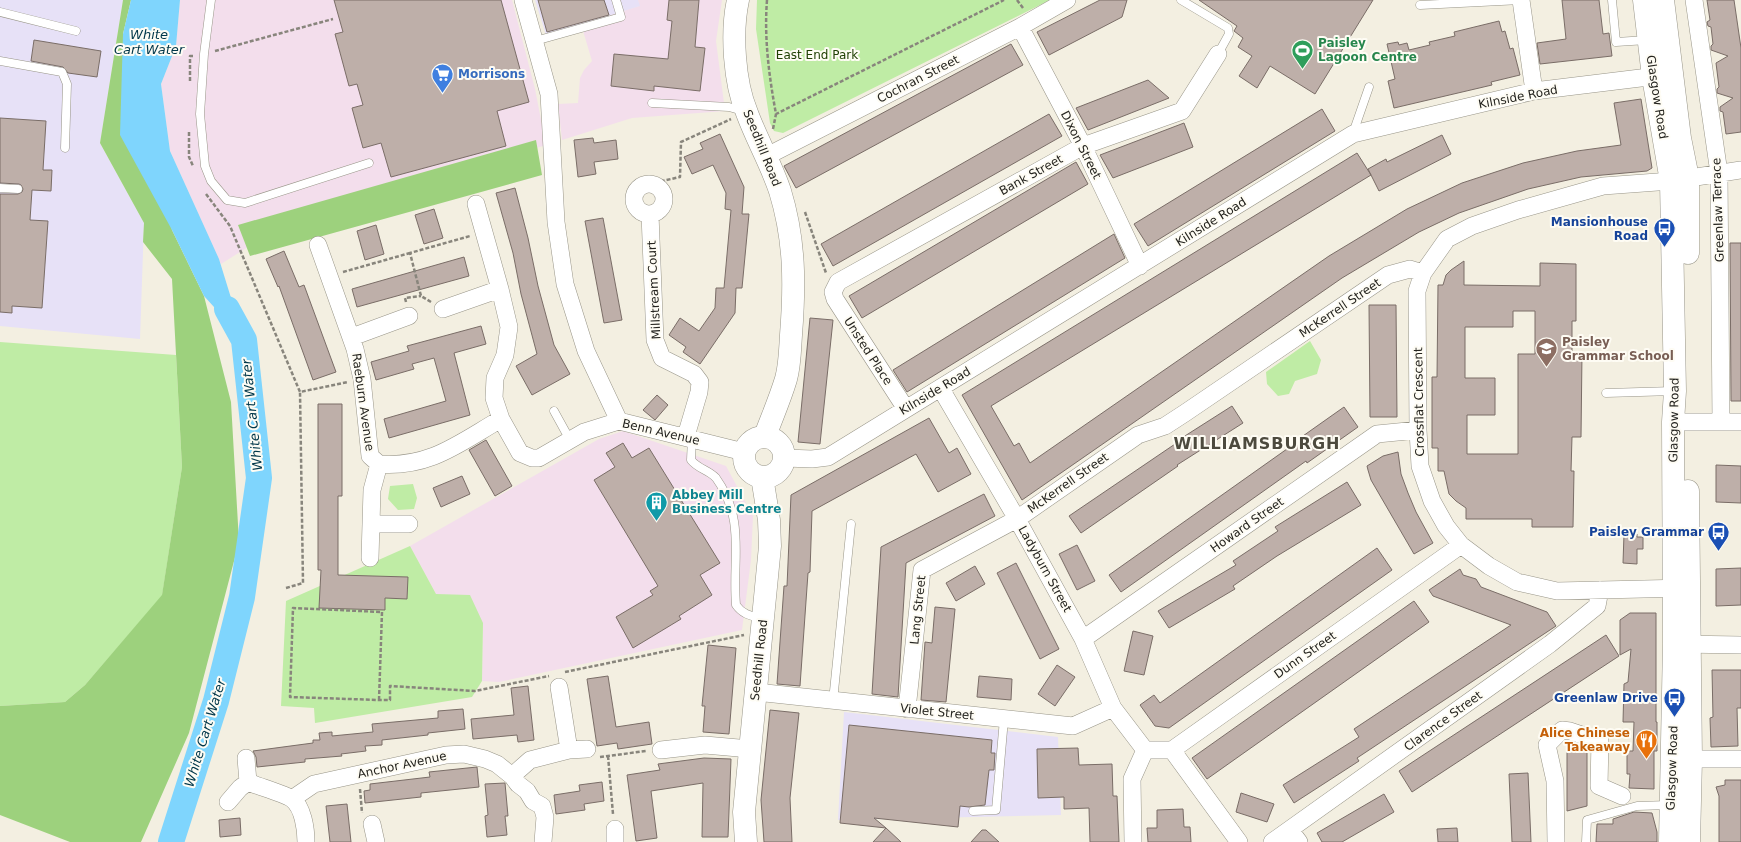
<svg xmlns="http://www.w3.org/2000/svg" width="1741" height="842" viewBox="0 0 1741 842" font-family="'DejaVu Sans',sans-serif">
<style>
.commercial{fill:#f3deec}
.industrial{fill:#e7e1f7}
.green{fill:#bfeca5}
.forest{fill:#9dd17d}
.water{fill:#7fd5fd}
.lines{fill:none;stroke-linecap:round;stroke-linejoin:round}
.river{stroke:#7fd5fd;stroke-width:26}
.building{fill:#beafa9;stroke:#7a6d67;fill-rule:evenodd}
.lane-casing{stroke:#989588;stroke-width:9}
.street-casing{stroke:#989588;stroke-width:18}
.secondary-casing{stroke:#989588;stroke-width:23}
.primary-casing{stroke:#989588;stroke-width:23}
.path{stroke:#88857c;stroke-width:2.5;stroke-dasharray:4 2;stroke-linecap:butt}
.lane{stroke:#fff;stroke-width:8}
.street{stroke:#fff;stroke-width:17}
.secondary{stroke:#fff;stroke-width:22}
.primary{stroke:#fff;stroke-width:22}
.labels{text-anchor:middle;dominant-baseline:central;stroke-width:4;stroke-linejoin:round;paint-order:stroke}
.leisure-label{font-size:12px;font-weight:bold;fill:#27864d;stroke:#fefcf4;text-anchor:start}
.park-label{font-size:12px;fill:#204004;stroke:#fefcf4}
.shop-label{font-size:12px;font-weight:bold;fill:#366cbe;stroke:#fefcf4;text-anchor:start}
.street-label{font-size:12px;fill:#25241f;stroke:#fefcf4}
.transit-label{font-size:12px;font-weight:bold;fill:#164399;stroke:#fefcf4;text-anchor:end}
.education-label{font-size:12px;font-weight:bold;fill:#785e54;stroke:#fefcf4;text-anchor:start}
.culture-label{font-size:12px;font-weight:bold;fill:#0d838f;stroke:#fefcf4;text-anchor:start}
.food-label{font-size:12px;font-weight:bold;fill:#c56008;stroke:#fefcf4;text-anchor:end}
.water-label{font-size:13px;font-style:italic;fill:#00374a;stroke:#fefcf4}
.district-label{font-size:16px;font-weight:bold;letter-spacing:1px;fill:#4d4a3e;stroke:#fefcf4}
</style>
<rect width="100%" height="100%" fill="#f3efe1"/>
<path class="commercial" d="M 180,0 L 512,0 L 535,89 L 546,145 L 270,233 L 221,264 L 170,151 L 161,84 L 176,46 Z
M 638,0 L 722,0 L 716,41 L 725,111 L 632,118 L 562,140 L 558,104 L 578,103 L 580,78 L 584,70 L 592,61 L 581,24 L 639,6 Z
M 623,431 L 726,466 L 753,516 L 751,560 L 742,630 L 499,682 L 482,681 L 483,623 L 436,594 L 410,546 L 599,439 Z"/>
<path class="industrial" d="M 0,0 L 123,0 L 100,143 L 144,223 L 140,339 L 0,326 Z
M 535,0 L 638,0 L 640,6 L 546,35 Z
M 844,712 L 1058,737 L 1061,815 L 838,820 Z"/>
<path class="green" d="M 757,0 L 1050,0 L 783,133 L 774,131 L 770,123 L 756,29 Z
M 1310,341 L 1321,360 L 1317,374 L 1295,381 L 1289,394 L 1278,396 L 1267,384 L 1266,372 Z
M 0,342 L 176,355 L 182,467 L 162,596 L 85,685 L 65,702 L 0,706 Z
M 413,484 L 417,498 L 414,509 L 398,510 L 388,499 L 390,486 Z
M 410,546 L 436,594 L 470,595 L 483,623 L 482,681 L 472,697 L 315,723 L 314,708 L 281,706 L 286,601 Z"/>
<path class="forest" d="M 123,0 L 131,0 L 123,34 L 172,230 L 204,296 L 231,402 L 239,542 L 189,733 L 141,842 L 70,842 L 0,815 L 0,706 L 65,702 L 85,685 L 162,595 L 182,467 L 172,279 L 143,242 L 144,223 L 100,143 Z
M 536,140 L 542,175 L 250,256 L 238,225 Z"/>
<path class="water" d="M 131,0 L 180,0 L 176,46 L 161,84 L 170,151 L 219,259 L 244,340 L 204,296 L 172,230 L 120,135 L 123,34 Z"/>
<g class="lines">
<path class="river" d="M 171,842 L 216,701 L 242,597 L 259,478 L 244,340 L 227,309"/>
</g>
<path class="building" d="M 334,0 L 501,0 L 529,102 L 497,111 L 506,146 L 391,177 L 381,143 L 363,148 L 352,108 L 363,105 L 357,84 L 349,86 L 335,34 L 343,32 Z
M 538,0 L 604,0 L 609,15 L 547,32 Z
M 669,0 L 699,0 L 695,47 L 705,48 L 700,91 L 654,86 L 654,91 L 611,86 L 614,54 L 668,59 L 672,21 L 667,20 Z
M 1100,0 L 1127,0 L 1122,17 L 1049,55 L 1037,32 Z
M 1199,0 L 1373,0 L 1315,94 L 1270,66 L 1257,88 L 1239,76 L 1252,56 L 1238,47 L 1243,38 L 1234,31 L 1237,26 Z
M 1562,0 L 1599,0 L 1603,34 L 1609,33 L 1612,56 L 1540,64 L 1537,43 L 1566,39 Z
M 1707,0 L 1734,0 L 1741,48 L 1741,132 L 1726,134 L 1723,112 L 1720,111 L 1720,107 L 1733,98 L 1717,93 L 1717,89 L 1719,87 L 1716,63 L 1728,56 L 1711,50 L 1711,46 L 1713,44 L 1711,27 L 1708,26 L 1707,22 L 1710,20 Z
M 1499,21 L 1502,32 L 1505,31 L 1510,49 L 1513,48 L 1520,75 L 1491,82 L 1492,85 L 1394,108 L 1388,81 L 1395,79 L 1387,44 L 1398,42 L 1399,45 L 1407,43 L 1409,50 L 1430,45 L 1429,42 L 1455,36 L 1454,32 Z
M 34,40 L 101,51 L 97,77 L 68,73 L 63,67 L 31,61 Z
M 1011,44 L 1023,65 L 796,188 L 784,166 Z
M 1148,80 L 1169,98 L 1088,130 L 1076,108 Z
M 1641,99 L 1652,168 L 1647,171 L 1581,177 L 1528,189 L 1459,213 L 1419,232 L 1342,278 L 1022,500 L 962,395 L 1357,153 L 1371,175 L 991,406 L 1014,446 L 1019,443 L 1030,463 L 1329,256 L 1407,209 L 1462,183 L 1523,163 L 1577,151 L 1621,145 L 1614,103 Z
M 1322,109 L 1335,131 L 1148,246 L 1134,224 Z
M 1049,114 L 1062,136 L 833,266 L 821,244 Z
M 0,118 L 46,121 L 43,170 L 52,170 L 51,191 L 32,190 L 30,220 L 48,221 L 42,308 L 12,306 L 12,313 L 0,312 L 0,194 L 18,194 L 22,192 L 23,189 L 21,185 L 19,184 L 0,183 Z
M 1184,123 L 1193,147 L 1113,178 L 1100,155 Z
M 720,134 L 744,187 L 742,214 L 749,214 L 742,288 L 736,288 L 735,313 L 700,364 L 683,352 L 686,347 L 669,335 L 680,318 L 699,331 L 715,308 L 716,288 L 724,288 L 731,210 L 725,209 L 726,193 L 713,165 L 692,174 L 684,157 L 703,149 L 700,143 Z
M 1442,135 L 1451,154 L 1379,191 L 1368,169 L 1386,159 L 1387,162 Z
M 593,138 L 594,143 L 616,140 L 618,159 L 594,162 L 596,174 L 578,177 L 574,140 Z
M 1076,162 L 1088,184 L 862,318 L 849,296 Z
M 515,188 L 528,238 L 538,286 L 554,345 L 570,374 L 532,395 L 516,366 L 537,354 L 521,294 L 513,253 L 496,193 Z
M 434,209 L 443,238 L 424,244 L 415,215 Z
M 603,218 L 622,320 L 604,323 L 585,221 Z
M 376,225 L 384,254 L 365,260 L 357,231 Z
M 1114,234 L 1125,258 L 907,392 L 893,370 Z
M 1730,243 L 1741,243 L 1741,401 L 1731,401 Z
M 284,251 L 299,287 L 304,285 L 336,372 L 313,380 L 279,286 L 278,287 L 266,259 Z
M 464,257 L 469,276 L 357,307 L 352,289 Z
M 1464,261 L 1464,285 L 1540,286 L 1540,263 L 1576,264 L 1576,321 L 1572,321 L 1572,353 L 1582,353 L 1581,437 L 1572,437 L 1571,471 L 1574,471 L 1573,527 L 1532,527 L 1532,519 L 1466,519 L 1466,508 L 1456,501 L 1449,494 L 1444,471 L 1438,471 L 1438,448 L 1432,448 L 1432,377 L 1437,377 L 1438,285 L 1443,285 L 1446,275 L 1451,270 ZM 1513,311 L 1535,311 L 1535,354 L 1518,354 L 1518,454 L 1467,454 L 1467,415 L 1495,415 L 1495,378 L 1465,378 L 1465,327 L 1513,327 Z
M 1369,305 L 1396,305 L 1397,417 L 1370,417 Z
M 810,318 L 833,320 L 820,444 L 798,442 Z
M 481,326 L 486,344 L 454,353 L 470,415 L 389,438 L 384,419 L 446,401 L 434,358 L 412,364 L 414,369 L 376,380 L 371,362 L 409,351 L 407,346 Z
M 657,395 L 668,405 L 655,420 L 643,410 Z
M 318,404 L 342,404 L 342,496 L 338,496 L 338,575 L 408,577 L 407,599 L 385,598 L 385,610 L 319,608 L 321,570 L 318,570 Z
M 1232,406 L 1243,423 L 1177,465 L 1178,466 L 1081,533 L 1069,516 L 1178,442 L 1177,441 Z
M 1344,407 L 1358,427 L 1307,463 L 1306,461 L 1121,592 L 1109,575 L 1294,444 L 1293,443 Z
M 929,418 L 949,453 L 957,448 L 971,474 L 938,492 L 916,454 L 812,511 L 810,572 L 808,573 L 800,686 L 777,684 L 784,586 L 787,586 L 791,495 Z
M 486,440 L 512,486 L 495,496 L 469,450 Z
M 623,443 L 632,458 L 649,448 L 720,563 L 700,575 L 712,595 L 679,616 L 681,619 L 633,648 L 616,617 L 653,595 L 650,591 L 658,586 L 594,480 L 615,467 L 606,453 Z
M 1398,452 L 1401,474 L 1408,493 L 1416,512 L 1433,543 L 1414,554 L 1371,480 L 1368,470 L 1367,466 L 1383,456 Z
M 1716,465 L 1741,466 L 1741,503 L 1716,502 Z
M 462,476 L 470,494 L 441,507 L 433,488 Z
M 1347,482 L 1361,505 L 1277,556 L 1233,586 L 1235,589 L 1169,628 L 1158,611 L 1236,565 L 1233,561 L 1278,531 L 1275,527 Z
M 984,494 L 995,516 L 906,563 L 898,697 L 872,694 L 881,547 Z
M 1624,534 L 1637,534 L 1637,537 L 1643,537 L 1643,549 L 1637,549 L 1637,564 L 1623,563 Z
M 1077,545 L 1095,581 L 1077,590 L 1059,554 Z
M 1377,548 L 1392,570 L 1169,728 L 1155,726 L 1140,705 L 1154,695 L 1160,703 Z
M 1016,563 L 1059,649 L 1040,659 L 997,573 Z
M 975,566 L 985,584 L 956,601 L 946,583 Z
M 1741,568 L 1741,605 L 1716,606 L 1716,569 Z
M 1460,569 L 1463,575 L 1476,579 L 1481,587 L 1547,612 L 1556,626 L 1357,758 L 1359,761 L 1294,803 L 1283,785 L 1359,737 L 1354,729 L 1511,625 L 1433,596 L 1429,590 Z
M 1414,601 L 1429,622 L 1207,779 L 1192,758 Z
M 935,607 L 955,609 L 946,702 L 921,700 L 925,642 L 932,643 Z
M 1630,613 L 1656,613 L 1656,722 L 1657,722 L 1657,751 L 1654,751 L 1654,789 L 1629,788 L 1630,774 L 1627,774 L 1627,751 L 1633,751 L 1634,722 L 1623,722 L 1624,684 L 1628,682 L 1631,649 L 1620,655 L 1620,620 Z
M 1133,631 L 1153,636 L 1144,675 L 1124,671 Z
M 1606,635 L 1619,656 L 1412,792 L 1399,771 Z
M 708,645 L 736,648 L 729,734 L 703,732 L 705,706 L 702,706 Z
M 1057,665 L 1075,677 L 1055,706 L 1038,694 Z
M 1712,670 L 1741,670 L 1741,708 L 1737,708 L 1738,746 L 1711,747 L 1710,718 L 1713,717 Z
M 608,676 L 616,727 L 649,722 L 652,744 L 618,749 L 617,743 L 597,746 L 587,679 Z
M 979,676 L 1012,679 L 1011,700 L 977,697 Z
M 528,686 L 534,740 L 518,742 L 517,735 L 473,739 L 471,719 L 514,715 L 511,688 Z
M 463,709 L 465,729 L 428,733 L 428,735 L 382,740 L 382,745 L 365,746 L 366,751 L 341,754 L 342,756 L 305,759 L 305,762 L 257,767 L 256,757 L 253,751 L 313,743 L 313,740 L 320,740 L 319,733 L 332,732 L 332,736 L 373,732 L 372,724 L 438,718 L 438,711 Z
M 770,710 L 799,713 L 790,798 L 792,842 L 764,842 L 761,800 Z
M 849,725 L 992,740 L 991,753 L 995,753 L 994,770 L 989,770 L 985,805 L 969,807 L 960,806 L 958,827 L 874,818 L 886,828 L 840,823 Z
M 1567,741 L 1587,747 L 1587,806 L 1567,811 Z
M 1078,748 L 1079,765 L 1112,764 L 1113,796 L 1117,796 L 1119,842 L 1090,842 L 1089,808 L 1064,809 L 1064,797 L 1038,798 L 1037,749 Z
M 704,758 L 731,759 L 728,837 L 702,837 L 703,783 L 651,791 L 657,838 L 636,841 L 627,775 L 660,770 L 658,764 Z
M 477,767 L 479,787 L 421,793 L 421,797 L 365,803 L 364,791 L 370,790 L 370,784 L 430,777 L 429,772 Z
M 1528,773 L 1531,842 L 1512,842 L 1509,774 Z
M 1725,780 L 1741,780 L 1741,842 L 1719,842 L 1719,796 L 1716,787 L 1725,785 Z
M 602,782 L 604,801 L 584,804 L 585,810 L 556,814 L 554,795 L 580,791 L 579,785 Z
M 505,783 L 508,816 L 505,816 L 507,835 L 487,837 L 485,816 L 488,815 L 485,784 Z
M 1241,793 L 1274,804 L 1267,822 L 1236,812 Z
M 1384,794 L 1394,812 L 1342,842 L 1322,842 L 1317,833 Z
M 347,804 L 351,842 L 330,842 L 326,806 Z
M 1183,809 L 1184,827 L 1190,827 L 1191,842 L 1148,842 L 1147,828 L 1157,828 L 1157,810 Z
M 1634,812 L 1652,813 L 1657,832 L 1657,842 L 1596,842 L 1597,824 L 1613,824 L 1613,819 Z
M 240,818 L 241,835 L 220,837 L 219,820 Z
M 886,828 L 901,842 L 873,842 Z
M 1457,828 L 1458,842 L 1438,842 L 1437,829 Z
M 982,830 L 986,830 L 999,842 L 971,842 Z"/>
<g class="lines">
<defs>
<path id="lane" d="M 211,0 L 204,54 L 200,114 L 205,166 L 211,181 L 227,200 L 245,203 L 369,163
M 1181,0 L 1228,28 L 1229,34 L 1218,54
M 1612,0 L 1616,42 L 1647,40
M 1420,5 L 1521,0
M 0,12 L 76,31
M 535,41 L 621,17 L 616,0
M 0,61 L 62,72 L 67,84 L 65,148
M 652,103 L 729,107 L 743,111
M 1353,133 L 1369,87
M 0,188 L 18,189
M 1606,393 L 1674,391
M 554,411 L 570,440
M 692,438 L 691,460 C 698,469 709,470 716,478 C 746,520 732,558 736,605 C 743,615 752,616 763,619
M 833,701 L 851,524
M 973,811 L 996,810 L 1004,719
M 1586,842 L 1587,820 L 1637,806 L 1669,805"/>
<path id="street" d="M 523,0 L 549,94 L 556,222 L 565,284 L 586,351 L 619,421
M 1521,0 L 1534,91
M 1694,0 L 1719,173 L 1721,422
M 1020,27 L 1083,146 L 1140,266
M 767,156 L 1020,27 L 1067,0
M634 199a15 15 0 1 1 30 0a15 15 0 1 1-30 0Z
M 476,204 L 500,289
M 650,214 L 655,340 L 662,358 L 694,374 L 700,382 L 699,392 L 686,436
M 318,245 L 355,349 L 362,379 L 370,456 L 379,464 C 430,468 459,443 501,419
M 1423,273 L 1417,291 L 1418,430 L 1420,466 L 1432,501 L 1446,526 L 1461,545 L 1489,566 L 1517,582 L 1557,591 L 1687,588
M 443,309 L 500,289 L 509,327 L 505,355 L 495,378 L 494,398 L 501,419 L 520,453 L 532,458 L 539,458 L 584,432 L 619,421 L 744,452
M 352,337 L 409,316
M 941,389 L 1017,519 L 1083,639 L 1113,708 L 1145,750
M 906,409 L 835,299 L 833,292 L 838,282 L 1083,146 L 1182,111 L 1218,54
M 1673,422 L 1741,422
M 785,458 L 812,459 L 828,457 L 1353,134 L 1534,91 L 1665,75
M 371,524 L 409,524
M 370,558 L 372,490 L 379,464
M 1083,639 L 1377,434 L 1418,430
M 1679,644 L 1741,645
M 559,687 L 569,750
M 756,692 L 1073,726 L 1113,708
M 907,709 L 922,570 L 1017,519 L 1138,435 L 1165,426 L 1185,413 L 1388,275 L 1410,269 L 1423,273 L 1447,239 L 1472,226 L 1518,210 L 1603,186 L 1671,181 L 1741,170
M 661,750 L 705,745 L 750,749
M 1145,750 L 1172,750 L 1461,545
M 1172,750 L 1239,842
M 1691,759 L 1741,759
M 512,776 L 530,760 L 569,750 L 587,749
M 248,782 C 257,786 285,794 292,799 C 303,807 306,829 306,842
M 292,799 L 314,784 L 446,755 L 464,754 L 485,759 L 497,764 L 512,776 L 518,784 L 527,791 L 533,801 L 542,806 L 545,817 L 543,842
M 228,802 L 240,788 L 248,782 L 246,758
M 372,824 L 376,842
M 615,829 L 615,842
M 1290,830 L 1299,842
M 1133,842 L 1132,779 L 1145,750
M 1272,842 L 1550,644 L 1597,606 L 1600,590
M 1556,842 L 1555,781 L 1547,745 L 1562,730 L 1570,731 L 1600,741 L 1599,786 L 1622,796"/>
<path id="secondary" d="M 738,0 C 731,32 734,82 747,113 C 757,140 771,164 780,191 C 795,240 795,284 791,335 C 790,349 790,365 786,379 C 780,399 772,417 765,436
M744 457a20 20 0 1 1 40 0a20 20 0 1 1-40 0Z
M 746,842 L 744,812 L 770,546 L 769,520 L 762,477"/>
<path id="primary" d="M 1644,0 L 1653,77 L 1671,181 L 1675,391 L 1673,422 L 1674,644 L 1670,842
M 1663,0 L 1680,138 L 1688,178 L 1688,253
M 1688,491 L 1691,759 L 1689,842"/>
</defs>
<use href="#lane" class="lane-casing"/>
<use href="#street" class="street-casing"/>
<use href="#secondary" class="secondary-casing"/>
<use href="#primary" class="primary-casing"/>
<path class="path" d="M 767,0 C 764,38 769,76 776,114 L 1004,0
M 1017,0 L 1023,8
M 215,51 L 333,19
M 190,81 L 190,56 L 194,56
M 773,129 L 776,114
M 189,132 L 189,157 L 193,166
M 649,184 L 680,177 L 681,142 L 731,119
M 206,194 L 230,226 L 300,392 L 348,382
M 805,212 L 826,273
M 343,272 L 410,253
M 406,302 L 405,298 L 421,296
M 431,302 L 421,296 L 410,253 L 470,236
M 286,588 L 303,583 L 300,392
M 565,672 L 744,635
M 379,700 L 382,612 L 293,608 L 290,697 L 379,700 L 390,700 L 390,686 L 475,691 L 549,676
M 608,756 L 613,814
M 600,757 L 646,751
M 360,789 L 362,813"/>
<use href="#lane" class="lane"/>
<use href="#street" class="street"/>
<use href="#secondary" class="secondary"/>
<use href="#primary" class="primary"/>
</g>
<defs>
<symbol id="stadium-pin" viewBox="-11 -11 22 30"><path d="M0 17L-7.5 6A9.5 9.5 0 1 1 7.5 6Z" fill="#2e9e5b" stroke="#fefcf4"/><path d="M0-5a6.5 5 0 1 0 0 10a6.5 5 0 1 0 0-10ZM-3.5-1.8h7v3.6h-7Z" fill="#fff"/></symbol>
<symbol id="supermarket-pin" viewBox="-11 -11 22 30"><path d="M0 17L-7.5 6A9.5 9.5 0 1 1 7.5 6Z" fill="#3f7fe0" stroke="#fefcf4"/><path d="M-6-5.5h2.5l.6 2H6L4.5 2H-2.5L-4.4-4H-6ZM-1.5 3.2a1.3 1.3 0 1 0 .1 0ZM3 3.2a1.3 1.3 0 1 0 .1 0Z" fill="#fff"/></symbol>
<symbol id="bus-pin" viewBox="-11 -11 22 30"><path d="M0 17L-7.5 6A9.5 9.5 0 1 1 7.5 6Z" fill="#1a4fb4" stroke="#fefcf4"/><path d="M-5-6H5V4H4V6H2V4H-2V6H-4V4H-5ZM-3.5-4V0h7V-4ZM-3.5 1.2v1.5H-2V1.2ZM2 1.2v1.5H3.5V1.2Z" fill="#fff"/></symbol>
<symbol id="school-pin" viewBox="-11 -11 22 30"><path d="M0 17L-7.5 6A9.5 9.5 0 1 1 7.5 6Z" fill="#8d6e63" stroke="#fefcf4"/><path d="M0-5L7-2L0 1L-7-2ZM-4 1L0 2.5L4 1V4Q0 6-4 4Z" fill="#fff"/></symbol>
<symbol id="building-pin" viewBox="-11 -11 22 30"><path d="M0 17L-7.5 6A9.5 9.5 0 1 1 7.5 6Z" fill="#0f9aa8" stroke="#fefcf4"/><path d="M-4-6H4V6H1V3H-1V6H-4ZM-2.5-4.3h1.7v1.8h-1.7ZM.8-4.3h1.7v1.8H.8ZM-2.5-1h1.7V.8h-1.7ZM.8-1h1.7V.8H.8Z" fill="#fff"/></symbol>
<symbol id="restaurant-pin" viewBox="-11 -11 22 30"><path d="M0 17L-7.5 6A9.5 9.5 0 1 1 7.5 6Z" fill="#e8710a" stroke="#fefcf4"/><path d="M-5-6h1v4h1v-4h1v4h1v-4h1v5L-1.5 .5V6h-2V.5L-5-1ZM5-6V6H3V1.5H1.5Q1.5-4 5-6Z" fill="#fff"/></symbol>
</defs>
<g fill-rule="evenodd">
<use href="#stadium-pin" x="1290" y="38" width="25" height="34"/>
<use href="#supermarket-pin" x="430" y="62" width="25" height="34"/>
<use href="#bus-pin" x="1652" y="216" width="25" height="34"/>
<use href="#school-pin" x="1534" y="336" width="25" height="34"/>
<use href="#building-pin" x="644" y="490" width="25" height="34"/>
<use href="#bus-pin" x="1706" y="520" width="25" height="34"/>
<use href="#bus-pin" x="1662" y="686" width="25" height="34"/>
<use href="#restaurant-pin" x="1634" y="728" width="25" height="34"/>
</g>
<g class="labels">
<g class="leisure-label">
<text x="1318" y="43">Paisley<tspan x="1318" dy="14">Lagoon Centre</tspan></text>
</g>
<g class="park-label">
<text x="817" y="55">East End Park</text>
</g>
<g class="shop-label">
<text x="458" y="74">Morrisons</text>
</g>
<g class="street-label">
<text transform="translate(918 79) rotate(-27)">Cochran Street</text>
<text transform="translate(1518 97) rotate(-11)">Kilnside Road</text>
<text transform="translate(1657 97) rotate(81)">Glasgow Road</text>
<text transform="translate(1081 145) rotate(63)">Dixon Street</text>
<text transform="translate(762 148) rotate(68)">Seedhill Road</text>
<text transform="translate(1031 175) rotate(-29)">Bank Street</text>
<text transform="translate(1718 210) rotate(-92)">Greenlaw Terrace</text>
<text transform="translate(1211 222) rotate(-32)">Kilnside Road</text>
<text transform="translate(654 290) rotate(-93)">Millstream Court</text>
<text transform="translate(1340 308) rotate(-34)">McKerrell Street</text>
<text transform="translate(868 351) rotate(57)">Unsted Place</text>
<text transform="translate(935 391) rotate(-31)">Kilnside Road</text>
<text transform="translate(363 402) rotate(82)">Raeburn Avenue</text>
<text transform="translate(1419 402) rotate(-91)">Crossflat Crescent</text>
<text transform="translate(1674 420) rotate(-89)">Glasgow Road</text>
<text transform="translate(661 432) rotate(13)">Benn Avenue</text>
<text transform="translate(1068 483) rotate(-35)">McKerrell Street</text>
<text transform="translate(1247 525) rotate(-35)">Howard Street</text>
<text transform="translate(1045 569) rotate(61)">Ladyburn Street</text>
<text transform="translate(918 610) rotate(-84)">Lang Street</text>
<text transform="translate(1305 655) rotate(-35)">Dunn Street</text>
<text transform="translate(759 660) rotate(-84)">Seedhill Road</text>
<text transform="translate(937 712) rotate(6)">Violet Street</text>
<text transform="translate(1443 721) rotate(-36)">Clarence Street</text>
<text transform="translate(402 765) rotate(-12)">Anchor Avenue</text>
<text transform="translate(1672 768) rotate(-88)">Glasgow Road</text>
</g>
<g class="transit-label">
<text x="1648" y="222">Mansionhouse<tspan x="1648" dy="14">Road</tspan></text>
<text x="1704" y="532">Paisley Grammar</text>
<text x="1658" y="698">Greenlaw Drive</text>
</g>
<g class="education-label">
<text x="1562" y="342">Paisley<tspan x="1562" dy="14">Grammar School</tspan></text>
</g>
<g class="culture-label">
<text x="672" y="495">Abbey Mill<tspan x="672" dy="14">Business Centre</tspan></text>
</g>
<g class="food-label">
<text x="1630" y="733">Alice Chinese<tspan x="1630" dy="14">Takeaway</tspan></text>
</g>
<g class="water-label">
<text x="149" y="34">White<tspan x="149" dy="15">Cart Water</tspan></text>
<text transform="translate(252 415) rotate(-96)">White Cart Water</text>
<text transform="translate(205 733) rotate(-73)">White Cart Water</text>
</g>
<g class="district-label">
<text x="1257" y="443">WILLIAMSBURGH</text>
</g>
</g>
</svg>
